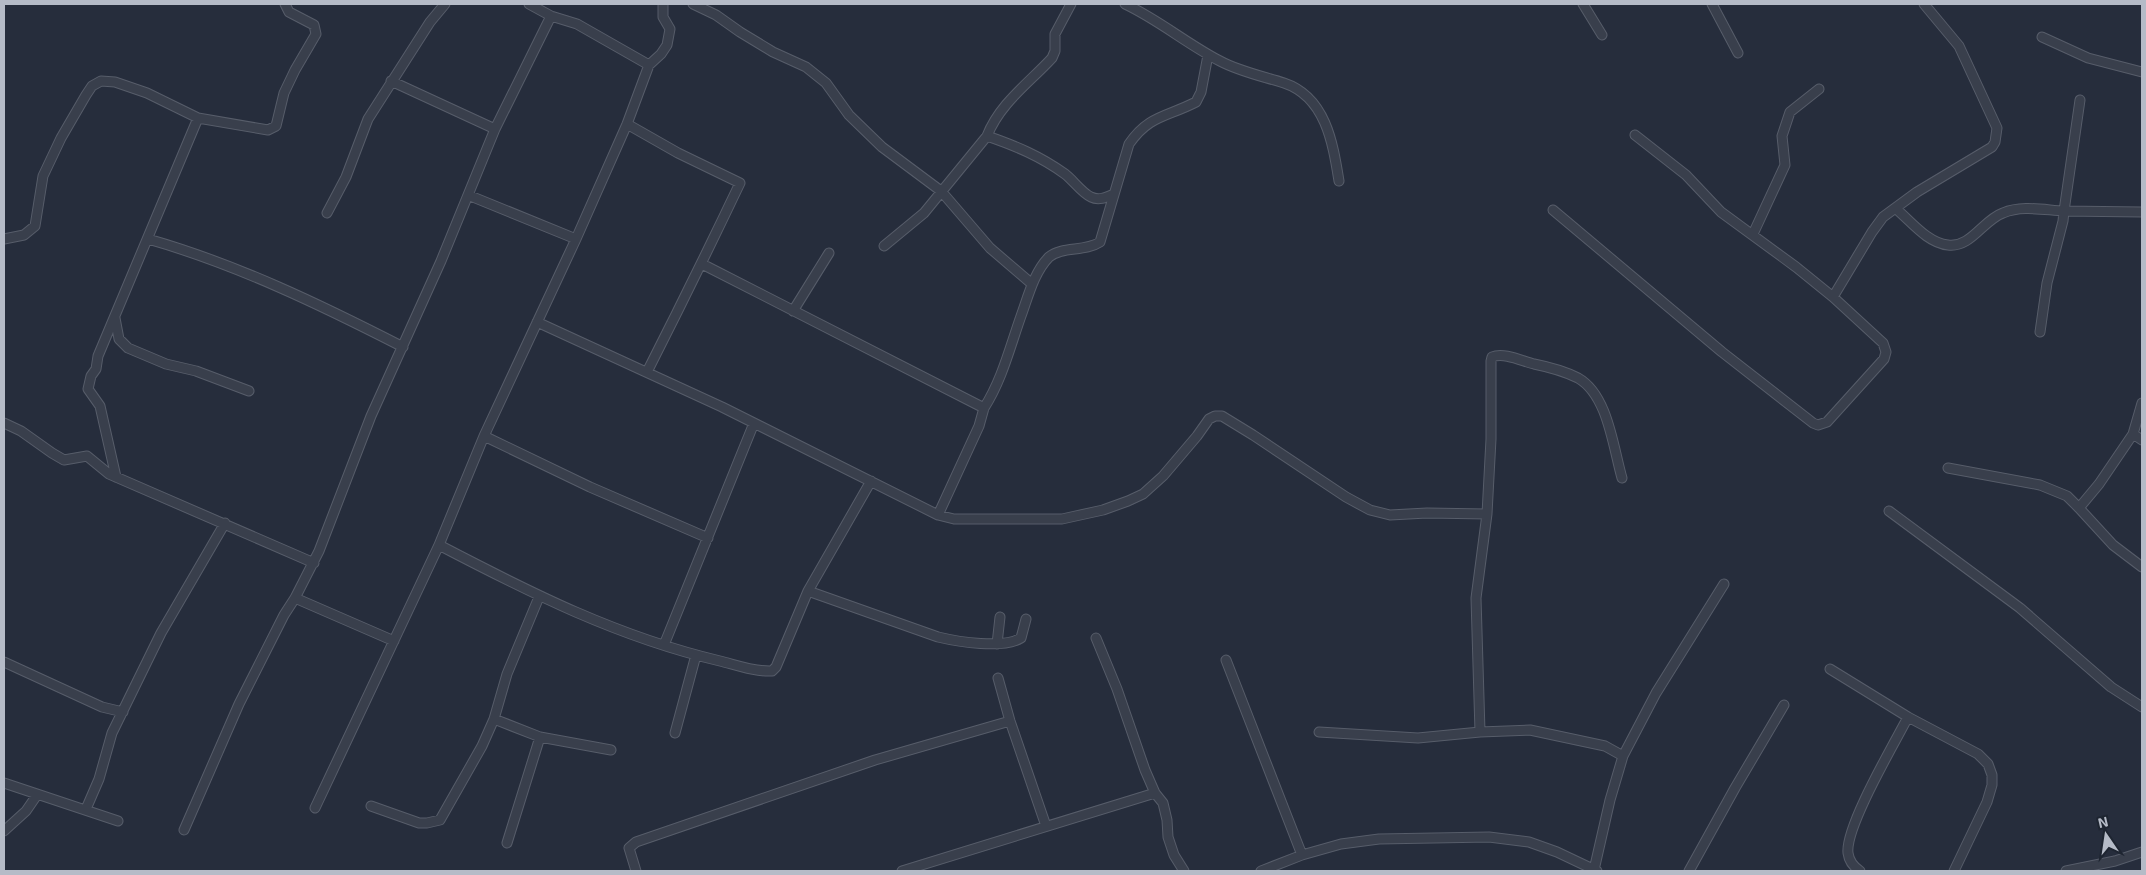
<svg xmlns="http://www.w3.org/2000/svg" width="2146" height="875" viewBox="0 0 2146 875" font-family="'Exo 2',sans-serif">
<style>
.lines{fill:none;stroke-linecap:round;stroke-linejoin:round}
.street-casing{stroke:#575d6a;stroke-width:11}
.street{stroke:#393f4c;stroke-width:9}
</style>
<rect width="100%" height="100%" fill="#262d3c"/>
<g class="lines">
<defs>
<path id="street" d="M 529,4 L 551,16 L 577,24 L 649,65
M 693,4 L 716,15 L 740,32 L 773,52 L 806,67 L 826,83 L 849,115 L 882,147 L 941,191 L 990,248 L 1032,284
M 1125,4 C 1159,20 1187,44 1220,61 C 1241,72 1262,76 1284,83 C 1326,97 1333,144 1339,181
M 1583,4 L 1602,35
M 1712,4 L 1738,53
M 2042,37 L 2088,58 L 2142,72
M 391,81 L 495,129
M 627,124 L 678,153 L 740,183 C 710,246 679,309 647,372
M 987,136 C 1016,146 1040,156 1065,174 C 1073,180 1082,193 1091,197 C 1099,201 1107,197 1114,194
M 468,195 L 576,239
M 1895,208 C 1910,220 1927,243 1948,245 C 1971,248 1983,220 2003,213 C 2022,205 2044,210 2064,211 L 2080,100
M 1553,210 L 1722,352 L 1813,423 L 1818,425 L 1827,422 L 1884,359 L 1886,352 L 1883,343 L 1833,297 L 1796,267 L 1721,212 L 1686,175 L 1635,135
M 327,213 L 346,177 L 368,119 L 430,22 L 445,4
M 1753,234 L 1785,165 L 1782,136 L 1790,112 L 1819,89
M 4,239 L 24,235 L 35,226 L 43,176 L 61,138 L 86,95 L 92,86 L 101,81 L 115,82 L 147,93 L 198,118 L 268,130 L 276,126 L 284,93 L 295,70 L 316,34 L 314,25 L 289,12 L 285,4
M 148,239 C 236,264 321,305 403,347
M 884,246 L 924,213 L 987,136 C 1000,103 1029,83 1052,58 L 1055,51 L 1055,34 L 1071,4
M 702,264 L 984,408 L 979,426 L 938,515
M 1833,297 L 1872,232 L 1883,217 L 1917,192 L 1992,147 L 1995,142 L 1997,128 L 1959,46 L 1924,4
M 793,311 L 829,253
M 115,318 L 119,339 L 128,348 L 166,364 L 196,371 L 249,391
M 537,322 L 722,407 L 938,515 L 954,519 L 1062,519 L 1103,510 L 1128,501 L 1143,494 L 1163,476 L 1197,436 L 1209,419 L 1215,416 L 1222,416 L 1253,435 L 1346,497 L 1370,510 L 1390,515 L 1427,513 L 1487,514
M 2040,332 L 2047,283 L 2063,221 L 2064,211 L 2142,212
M 2142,403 L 2133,434 L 2099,484 L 2079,508 L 2113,545 L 2142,567
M 984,408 C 1002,380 1010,347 1021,316 C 1028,297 1034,272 1049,257 C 1062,246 1085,252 1100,242 L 1129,144 C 1149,115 1167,117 1196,102 L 1201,92 L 1208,55
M 4,423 L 21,431 L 52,453 L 64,460 L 87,456 L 109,474 L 314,563
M 2133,434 L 2142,440
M 484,436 L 590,487 L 708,538
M 1948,468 L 2040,485 L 2067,496 L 2079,508
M 116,477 L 100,406 L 88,389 L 91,376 L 96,369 L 98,356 L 198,118
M 1889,511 L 2020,608 L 2111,687 L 2142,707
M 439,545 C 531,593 618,637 720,661 C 736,665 755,672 772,671 L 776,667 L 808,591 L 871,481
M 808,591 L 938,637 C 959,642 1003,649 1021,638 L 1026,619
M 295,598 L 394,641
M 1096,638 L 1117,689 L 1145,770 L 1155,793 L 1163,803 L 1167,820 L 1168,837 L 1174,855 L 1184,871
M 997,644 L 1000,617
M 664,645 L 754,423
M 1226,660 L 1302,855
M 4,662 L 102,707 L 123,712
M 1830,669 L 1908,717 L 1978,754 L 1988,764 L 1992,775 L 1992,785 L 1987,802 L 1954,871
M 998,678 L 1010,721 L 1046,826
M 494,719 L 540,737 L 611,750
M 1319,732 L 1418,738 L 1480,732 L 1530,730 L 1605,746 L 1623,756
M 1480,732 L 1476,598 L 1487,514 L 1491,439 L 1491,361 L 1492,357 C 1504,352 1522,361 1534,364 C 1549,367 1564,371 1578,378 C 1608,395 1613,447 1622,478
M 675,733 L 696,655
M 4,783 L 118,821
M 371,806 L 419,823 L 427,823 L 440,820 L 482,746 L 494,719 L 507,674 L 539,597
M 315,808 L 439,545 L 484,436 L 576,239 L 627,124 L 649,65 L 661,54 L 667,45 L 670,29 L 663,17 L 663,4
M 86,809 L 99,779 L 112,733 L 161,633 L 225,523
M 184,830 L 239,704 L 284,615 L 295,598 L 319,551 L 371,416 L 441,261 L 495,129 L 551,16
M 4,831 L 26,811 L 37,795
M 507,843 L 540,737
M 1594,870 L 1610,800 L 1623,756 L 1656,693 L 1724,584
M 636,871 L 629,848 L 636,842 L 875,760 L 1010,721
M 902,871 L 1155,793
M 1261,871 L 1302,855 L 1341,844 L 1379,839 L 1489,837 L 1529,842 L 1557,852 L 1597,871
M 1689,871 L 1735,788 L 1784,705
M 1860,871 C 1854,867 1849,861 1848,853 C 1845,827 1894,744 1908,717
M 2066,871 L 2115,861 L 2142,852"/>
</defs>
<use href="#street" class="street-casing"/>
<use href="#street" class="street"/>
</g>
<rect width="2146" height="875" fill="none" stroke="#b5bbc7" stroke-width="10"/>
<g transform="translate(2106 835) rotate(347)" stroke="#1e2531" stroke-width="4" paint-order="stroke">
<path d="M0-4L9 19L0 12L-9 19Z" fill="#b5bbc7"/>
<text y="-8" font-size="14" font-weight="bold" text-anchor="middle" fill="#b5bbc7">N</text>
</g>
</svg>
